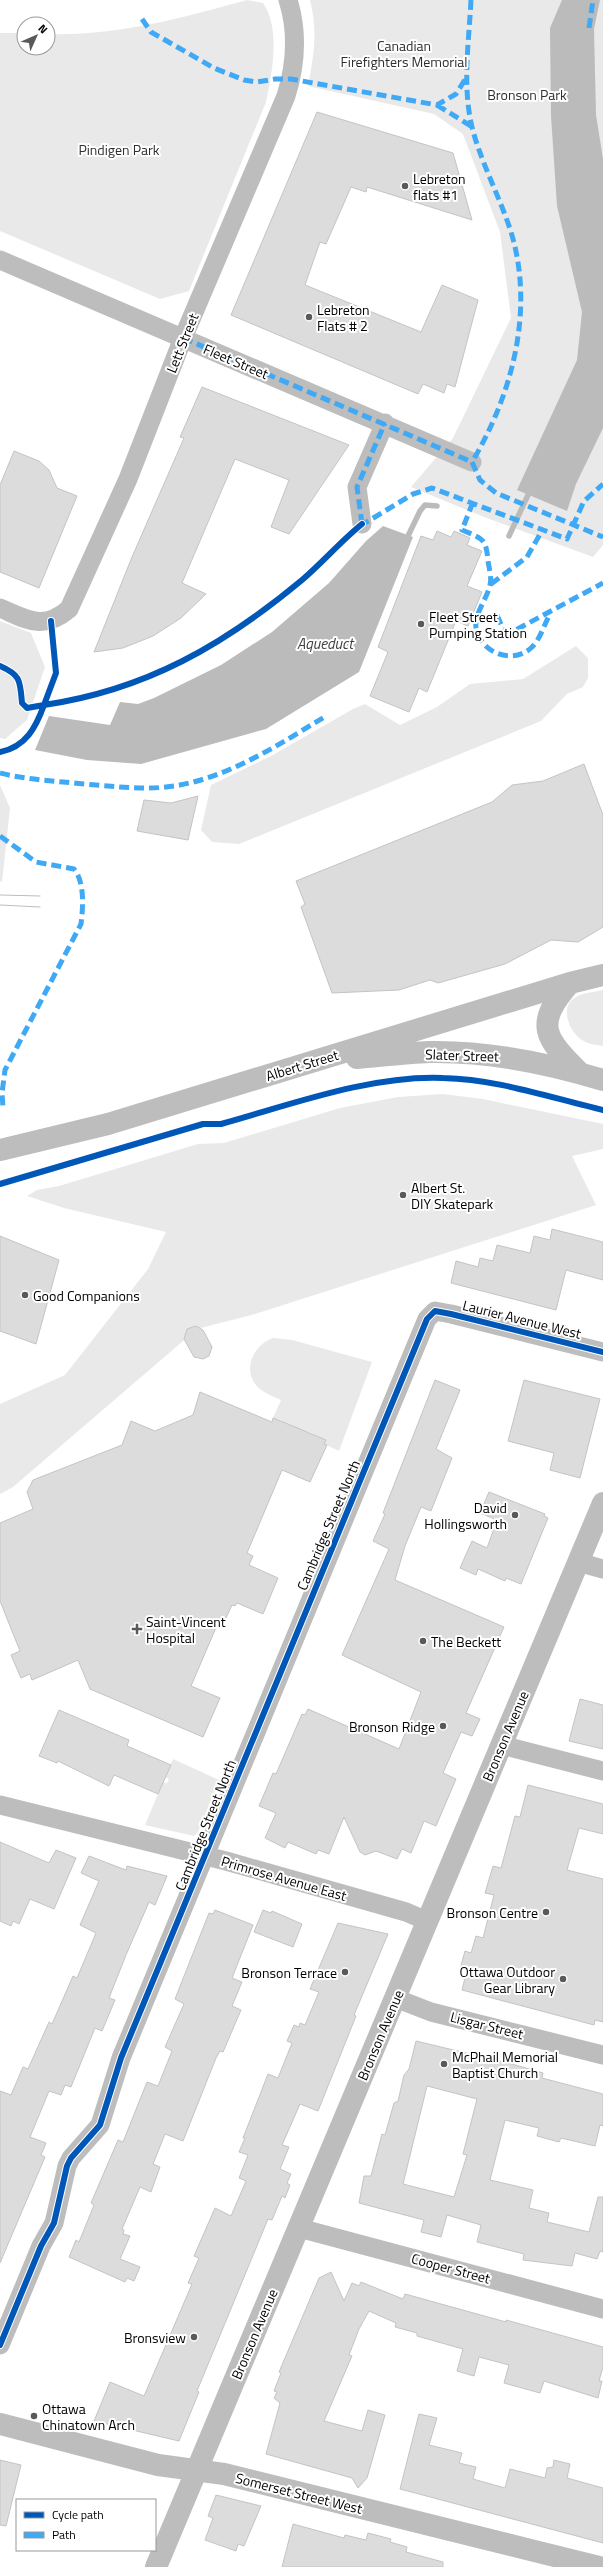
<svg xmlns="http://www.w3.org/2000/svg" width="603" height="2567" viewBox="0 0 603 2567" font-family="'Titillium Web',sans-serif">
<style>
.green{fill:#e9e9e9}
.water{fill:#bbb}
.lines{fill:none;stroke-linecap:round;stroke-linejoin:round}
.stream{stroke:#bbb;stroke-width:5.5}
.building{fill:#dcdcdc;stroke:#c4c4c4;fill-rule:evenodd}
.minor{stroke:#bdbdbd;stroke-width:19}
.major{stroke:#bdbdbd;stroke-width:22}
.tram{stroke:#bdbdbd;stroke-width:1}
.quiet{stroke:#3fa9f5;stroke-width:5;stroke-dasharray:10 5;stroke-linecap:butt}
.cycleway-casing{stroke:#fff;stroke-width:8}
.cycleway{stroke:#0057b8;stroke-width:6}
.poi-dot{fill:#595959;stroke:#fff;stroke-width:1.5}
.labels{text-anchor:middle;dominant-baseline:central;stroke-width:4;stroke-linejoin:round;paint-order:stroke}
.park-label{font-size:14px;fill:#2e2e2e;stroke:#fff}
.poi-label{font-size:14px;fill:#000;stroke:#fff;text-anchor:start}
.street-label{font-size:14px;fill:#000;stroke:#fff}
.water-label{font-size:15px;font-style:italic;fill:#3f3f3f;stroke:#fff}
</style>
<rect width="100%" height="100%" fill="#fff"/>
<path class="green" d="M 247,0 L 263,3 C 281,29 272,73 266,102 L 189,291 L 160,299 L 0,231 L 0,33 L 24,33 L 24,48 L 48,48 L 48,34 C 117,36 182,18 247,0 Z
M 310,0 L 603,0 L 603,545 L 593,557 L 484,517 L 411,487 L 453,438 L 511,318 L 500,232 L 463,134 L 434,114 L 308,86 C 314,54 318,32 310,0 Z
M 0,621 L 31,633 L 45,667 L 27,720 L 5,739 L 0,738 Z
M 576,646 L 588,658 L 588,678 L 583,687 L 567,694 L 541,721 L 239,844 L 212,842 L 201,830 L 211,785 L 271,756 L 353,709 L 365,704 L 400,725 L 437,707 L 470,684 L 523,679 Z
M 0,785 L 10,808 L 2,882 L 0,881 Z
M 603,990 L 603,1046 C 597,1045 587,1044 582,1040 C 570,1033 560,1009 573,999 C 580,993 594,992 603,990 Z
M 443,1094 L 483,1099 L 603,1124 L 603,1149 L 572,1156 L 596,1205 L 255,1314 L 197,1329 L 13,1487 L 0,1494 L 0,1404 L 65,1375 L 148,1269 L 166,1232 L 64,1208 L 27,1196 L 37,1190 L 59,1186 L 198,1144 L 224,1143 L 340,1108 L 398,1097 Z
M 273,1338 L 292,1340 L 372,1362 L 339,1451 L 324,1444 L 325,1440 L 309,1432 L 280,1426 L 282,1421 L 273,1418 L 281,1400 C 274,1397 267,1394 261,1390 C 240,1373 252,1346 273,1338 Z
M 173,1759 L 219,1780 L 198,1832 L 194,1836 L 145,1825 L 163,1782 L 167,1783 L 169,1779 L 165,1777 Z"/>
<path class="water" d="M 562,0 L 600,0 L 594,29 L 596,115 L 603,159 L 603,428 L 576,484 L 567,511 L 517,490 L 577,360 L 582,312 L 557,206 L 551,116 L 550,28 Z
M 383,526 L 413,537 L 359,672 L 266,729 L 141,764 L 87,760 L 35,750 L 49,716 L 110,725 L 120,702 L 138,704 L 154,698 L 221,665 L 272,632 L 329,583 L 366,541 Z"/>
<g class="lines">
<path class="stream" d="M 408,536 L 420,511 L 425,505 L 437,506
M 509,536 L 528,495"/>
</g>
<path class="building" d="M 317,112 L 453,153 L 472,220 L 367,187 L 366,192 L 351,187 L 326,244 L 320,242 L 305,285 L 421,332 L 442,285 L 478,300 L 455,387 L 447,384 L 444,393 L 423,384 L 418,394 L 231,315 Z
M 202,387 L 349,445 L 289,534 L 271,527 L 289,480 L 235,459 L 182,583 L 206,594 L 181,618 L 153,636 L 123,648 L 94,652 L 132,557 L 184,438 L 180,437 Z
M 14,451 L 39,461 L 49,470 L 57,488 L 77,496 L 39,588 L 0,572 L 0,485 Z
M 437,531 L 451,537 L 454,531 L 470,538 L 467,545 L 482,551 L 467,586 L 482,592 L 468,626 L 456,621 L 427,692 L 419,688 L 409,712 L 370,696 L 388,652 L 378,647 L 421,536 L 433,540 Z
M 584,764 L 603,815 L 603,927 L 578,942 L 551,940 L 505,964 L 438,983 L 430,980 L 399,990 L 332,993 L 301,907 L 305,904 L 296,881 L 492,802 L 512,785 L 543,781 Z
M 198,796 L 188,840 L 137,831 L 144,800 L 171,803 Z
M 552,1229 L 603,1242 L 603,1280 L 566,1270 L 556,1310 L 451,1283 L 456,1261 L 478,1267 L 480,1258 L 493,1261 L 497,1245 L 530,1253 L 534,1236 L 550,1240 Z
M 0,1236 L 59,1260 L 36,1344 L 0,1331 Z
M 196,1326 L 203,1330 L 212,1347 L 209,1356 L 203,1359 L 194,1357 L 184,1339 L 187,1329 Z
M 435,1380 L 460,1390 L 436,1449 L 452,1458 L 431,1511 L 421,1507 L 405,1546 L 395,1580 L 504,1627 L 466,1713 L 480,1719 L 472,1736 L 461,1732 L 443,1773 L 456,1779 L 436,1826 L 424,1821 L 411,1853 L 402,1849 L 397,1859 L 376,1851 L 365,1855 L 360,1852 L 344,1817 L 329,1854 L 318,1850 L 316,1854 L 288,1842 L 285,1848 L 265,1838 L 276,1813 L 259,1806 L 273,1773 L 276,1774 L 302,1714 L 305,1715 L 308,1709 L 399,1749 L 421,1692 L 342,1655 L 389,1549 L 373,1541 L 385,1514 L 383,1513 Z
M 524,1380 L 600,1399 L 580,1478 L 550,1470 L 554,1453 L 508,1441 Z
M 200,1392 L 272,1422 L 273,1418 L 295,1427 L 326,1440 L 324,1444 L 327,1445 L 310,1482 L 282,1470 L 247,1553 L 253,1556 L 249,1565 L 278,1578 L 263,1614 L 237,1603 L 235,1606 L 232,1605 L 226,1618 L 221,1616 L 191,1686 L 220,1698 L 203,1737 L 90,1689 L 78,1660 L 32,1680 L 30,1674 L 21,1678 L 11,1655 L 20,1651 L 0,1601 L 0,1523 L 33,1509 L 27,1492 L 33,1480 L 122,1445 L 131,1421 L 155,1431 L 193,1415 Z
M 489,1492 L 545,1514 L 544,1516 L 548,1518 L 521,1584 L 506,1578 L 505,1581 L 478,1569 L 476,1575 L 460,1568 L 472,1541 L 487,1548 L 497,1520 L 480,1513 Z
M 580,1699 L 603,1705 L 603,1749 L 569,1741 Z
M 59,1710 L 129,1740 L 127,1746 L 171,1765 L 158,1794 L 114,1775 L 109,1786 L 58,1761 L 57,1763 L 39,1756 Z
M 528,1785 L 603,1804 L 603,1834 L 579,1828 L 567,1870 L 603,1879 L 603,2022 L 595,2020 L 594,2025 L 462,1990 L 467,1970 L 460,1969 L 465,1951 L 471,1953 L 476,1936 L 483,1938 L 494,1895 L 485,1893 L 493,1866 L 501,1868 L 515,1816 L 520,1817 Z
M 0,1842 L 49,1863 L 56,1850 L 76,1858 L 54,1909 L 30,1899 L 19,1924 L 13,1921 L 11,1926 L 0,1921 Z
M 89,1856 L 126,1870 L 127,1866 L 167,1876 L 155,1905 L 149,1902 L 126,1955 L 109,1998 L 115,2000 L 102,2031 L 95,2028 L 71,2087 L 65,2085 L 61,2095 L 49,2091 L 30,2137 L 46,2143 L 41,2155 L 45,2157 L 0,2263 L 0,2091 L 11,2095 L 23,2067 L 28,2069 L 49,2022 L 52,2024 L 73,1976 L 77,1978 L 96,1933 L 80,1925 L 99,1881 L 81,1873 Z
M 215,1910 L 253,1925 L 232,1978 L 242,1982 L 232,2006 L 241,2010 L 223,2052 L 220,2051 L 216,2058 L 183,2141 L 165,2134 L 153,2164 L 160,2167 L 151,2192 L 140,2187 L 122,2229 L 124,2230 L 123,2234 L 130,2236 L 120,2259 L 140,2267 L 134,2281 L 127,2278 L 125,2282 L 69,2257 L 76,2240 L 79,2242 L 94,2205 L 91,2203 L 118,2140 L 123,2142 L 147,2082 L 158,2086 L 172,2051 L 165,2047 L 184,2004 L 175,1999 L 209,1913 L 213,1914 Z
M 263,1910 L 271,1913 L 272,1911 L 302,1924 L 293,1947 L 254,1932 Z
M 338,1923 L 388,1934 L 354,2015 L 356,2016 L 318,2111 L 300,2104 L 282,2145 L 289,2147 L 280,2169 L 291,2174 L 287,2183 L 290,2185 L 285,2198 L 282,2196 L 272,2220 L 268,2219 L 197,2391 L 199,2392 L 179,2441 L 94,2421 L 110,2382 L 144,2396 L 192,2284 L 188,2283 L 199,2258 L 194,2256 L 215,2208 L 231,2216 L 246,2181 L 239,2178 L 248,2155 L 239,2152 L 245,2138 L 243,2138 L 268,2074 L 278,2078 L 292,2043 L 287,2041 L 294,2025 L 299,2027 L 300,2023 L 305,2025 L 319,1992 L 310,1989 Z
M 416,2041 L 512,2064 L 543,2073 L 542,2078 L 603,2094 L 603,2126 L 600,2125 L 595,2146 L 561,2138 L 559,2142 L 537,2136 L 539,2128 L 505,2120 L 490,2180 L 533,2190 L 529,2208 L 549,2213 L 547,2222 L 589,2232 L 598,2197 L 603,2197 L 603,2252 L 600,2251 L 597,2259 L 575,2253 L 572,2266 L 523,2260 L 524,2254 L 477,2242 L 481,2225 L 447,2215 L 441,2237 L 421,2232 L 424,2220 L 359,2203 L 364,2176 L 371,2176 L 382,2134 L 385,2135 L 394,2103 L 398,2101 L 404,2075 L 409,2069 ZM 427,2086 L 477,2099 L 463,2154 L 467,2155 L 454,2197 L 403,2184 Z
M 331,2272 L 344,2301 L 352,2283 L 359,2286 L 361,2282 L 403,2299 L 405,2294 L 506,2322 L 506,2320 L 603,2347 L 603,2367 L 599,2381 L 602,2381 L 598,2398 L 544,2381 L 540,2393 L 504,2383 L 509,2365 L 479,2357 L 474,2376 L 457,2371 L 463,2349 L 417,2336 L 417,2333 L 395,2327 L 396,2323 L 369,2311 L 359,2329 L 349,2355 L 352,2356 L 324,2421 L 362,2431 L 368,2410 L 385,2415 L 367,2478 L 358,2488 L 352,2478 L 266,2454 L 280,2403 L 274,2398 L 277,2392 L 274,2391 L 281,2373 L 279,2372 L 319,2278 Z
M 419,2414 L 437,2418 L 429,2445 L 462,2453 L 459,2463 L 476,2467 L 473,2479 L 505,2488 L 510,2469 L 545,2478 L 547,2468 L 553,2467 L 554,2460 L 570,2464 L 567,2478 L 603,2488 L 603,2543 L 400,2489 Z
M 0,2460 L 21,2465 L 6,2526 L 0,2525 Z
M 216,2495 L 261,2506 L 244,2546 L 238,2544 L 236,2551 L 205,2540 L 213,2518 L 208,2516 Z
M 293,2524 L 344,2538 L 345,2535 L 366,2540 L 368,2533 L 391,2539 L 390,2542 L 407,2547 L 406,2552 L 443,2562 L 443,2567 L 282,2567 Z"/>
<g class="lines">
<path class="minor" d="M 0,260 L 472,462
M 362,524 L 357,487 L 385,423
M 0,608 C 28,620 43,631 69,609 L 128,479 L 183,338 L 286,96 C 296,64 298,32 288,0
M 578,1562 L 603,1569
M 501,1745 L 603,1771
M 0,1805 L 226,1861 L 406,1912 L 427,1921
M 395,1998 L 431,2012 L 603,2055
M 299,2228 L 603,2309
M 0,2345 L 41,2246 L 54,2223 L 67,2166 L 71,2158 L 100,2125 L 121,2058 L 427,1319 L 435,1311 L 451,1314 L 603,1352"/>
<path class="major" d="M 570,983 C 533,1025 545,1038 580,1073
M 357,1058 C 381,1056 405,1053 430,1052 C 489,1051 547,1063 603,1080
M 0,1150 L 108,1124 L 570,983 L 603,975
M 0,2424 L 158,2465 L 224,2474 L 599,2567
M 156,2567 L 603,1503"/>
<path class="tram" d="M 0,895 L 40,896
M 0,905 L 40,907"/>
<path class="quiet" d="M 471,0 C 469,41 462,86 472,127 C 481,163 500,197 511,232 C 535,310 512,395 472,462
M 142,19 L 151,32 L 214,68 L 244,80 L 257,82 L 275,79 L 291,79 L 437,105 L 456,94 L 466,78
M 589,28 L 593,0
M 437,105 L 471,126
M 183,338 L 472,462
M 472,462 L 480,480 L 496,493 L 603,537
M 473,502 L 462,530 C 483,539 486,538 488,561 C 489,568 492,578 490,585 C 487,599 474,614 476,628 C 481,653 512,665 531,648 C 540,640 544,625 550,614
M 362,524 L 357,487 L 385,423
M 360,526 L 413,494 L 432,488 L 567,539 L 584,501 L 603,484
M 491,584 L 527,557 L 543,529
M 497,615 L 503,629 L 512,632 L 603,583
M 0,773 C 28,780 56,781 84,784 C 112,786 139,790 166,787 C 224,781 278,745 326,716
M 0,836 L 36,862 L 74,869 C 85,882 83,908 81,924 L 5,1070 L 2,1093 L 3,1108"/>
<defs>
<path id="cycleway" d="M 51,621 L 56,673 L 44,705 C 146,690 224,645 302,580 C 323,562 341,541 362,524
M 0,666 C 21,675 20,681 22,703 L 27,708 L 44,705
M 0,752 C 26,747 36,727 44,705
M 0,1184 L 203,1124 L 221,1124 C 290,1105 370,1075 443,1078 C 497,1079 551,1098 603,1110
M 0,2345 L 41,2246 L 54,2223 L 67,2166 L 71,2158 L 100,2125 L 121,2058 L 427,1319 L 435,1311 L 451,1314 L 603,1352"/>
</defs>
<use href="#cycleway" class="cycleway-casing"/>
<use href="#cycleway" class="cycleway"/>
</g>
<g class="poi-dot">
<circle cx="405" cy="186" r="4"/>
<circle cx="309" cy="317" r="4"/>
<circle cx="421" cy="624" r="4"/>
<circle cx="403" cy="1195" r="4"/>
<circle cx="25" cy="1295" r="4"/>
<circle cx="515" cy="1515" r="4"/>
<path d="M135 1623h4v4h4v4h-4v4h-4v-4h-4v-4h4z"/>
<circle cx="423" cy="1641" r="4"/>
<circle cx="443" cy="1726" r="4"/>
<circle cx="546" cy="1912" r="4"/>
<circle cx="345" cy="1972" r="4"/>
<circle cx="563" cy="1979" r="4"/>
<circle cx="444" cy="2064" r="4"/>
<circle cx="194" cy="2337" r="4"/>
<circle cx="34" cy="2416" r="4"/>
</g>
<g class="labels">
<g class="park-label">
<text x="404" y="45">Canadian<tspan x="404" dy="16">Firefighters Memorial</tspan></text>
<text x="527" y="94">Bronson Park</text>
<text x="119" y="149">Pindigen Park</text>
</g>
<g class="poi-label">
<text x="413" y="178">Lebreton<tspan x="413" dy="16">flats #1</tspan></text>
<text x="317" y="309">Lebreton<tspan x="317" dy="16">Flats # 2</tspan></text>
<text x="429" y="616">Fleet Street<tspan x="429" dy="16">Pumping Station</tspan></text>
<text x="411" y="1187">Albert St.<tspan x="411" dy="16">DIY Skatepark</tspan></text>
<text x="33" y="1295">Good Companions</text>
<text x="507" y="1507" text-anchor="end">David<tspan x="507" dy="16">Hollingsworth</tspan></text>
<text x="146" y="1621">Saint-Vincent<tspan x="146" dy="16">Hospital</tspan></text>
<text x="431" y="1641">The Beckett</text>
<text x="435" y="1726" text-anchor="end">Bronson Ridge</text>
<text x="538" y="1912" text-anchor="end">Bronson Centre</text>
<text x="555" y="1971" text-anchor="end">Ottawa Outdoor<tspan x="555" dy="16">Gear Library</tspan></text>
<text x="337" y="1972" text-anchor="end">Bronson Terrace</text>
<text x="452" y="2056">McPhail Memorial<tspan x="452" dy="16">Baptist Church</tspan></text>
<text x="186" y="2337" text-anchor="end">Bronsview</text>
<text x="42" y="2408">Ottawa<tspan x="42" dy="16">Chinatown Arch</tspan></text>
</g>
<g class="street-label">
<text transform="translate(182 343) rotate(-68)">Lett Street</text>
<text transform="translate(236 361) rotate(23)">Fleet Street</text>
<text transform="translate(462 1055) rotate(2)">Slater Street</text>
<text transform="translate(302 1065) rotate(-17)">Albert Street</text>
<text transform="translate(522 1319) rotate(14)">Laurier Avenue West</text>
<text transform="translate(328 1525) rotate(-67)">Cambridge Street North</text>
<text transform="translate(505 1736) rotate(-67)">Bronson Avenue</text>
<text transform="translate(205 1825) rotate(-68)">Cambridge Street North</text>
<text transform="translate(284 1878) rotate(16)">Primrose Avenue East</text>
<text transform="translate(487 2025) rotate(14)">Lisgar Street</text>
<text transform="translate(380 2035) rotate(-67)">Bronson Avenue</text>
<text transform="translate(451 2268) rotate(15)">Cooper Street</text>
<text transform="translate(254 2334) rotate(-67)">Bronson Avenue</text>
<text transform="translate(299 2493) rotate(14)">Somerset Street West</text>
</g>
<g class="water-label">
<text x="325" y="643">Aqueduct</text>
</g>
</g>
<rect x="16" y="2499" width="140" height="52" fill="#ffffff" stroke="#999999"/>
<rect x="24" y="2512" width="20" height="6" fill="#0057b8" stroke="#999999"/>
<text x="52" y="2519" font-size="12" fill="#000000">Cycle path</text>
<rect x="24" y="2532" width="20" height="6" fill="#3fa9f5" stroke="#999999"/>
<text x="52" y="2539" font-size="12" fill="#000000">Path</text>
<g transform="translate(36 36) rotate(45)"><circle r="19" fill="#ffffff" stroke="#999999"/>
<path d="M0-3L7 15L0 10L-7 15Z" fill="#595959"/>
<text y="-6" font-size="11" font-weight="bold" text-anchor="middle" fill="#000000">N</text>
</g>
</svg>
